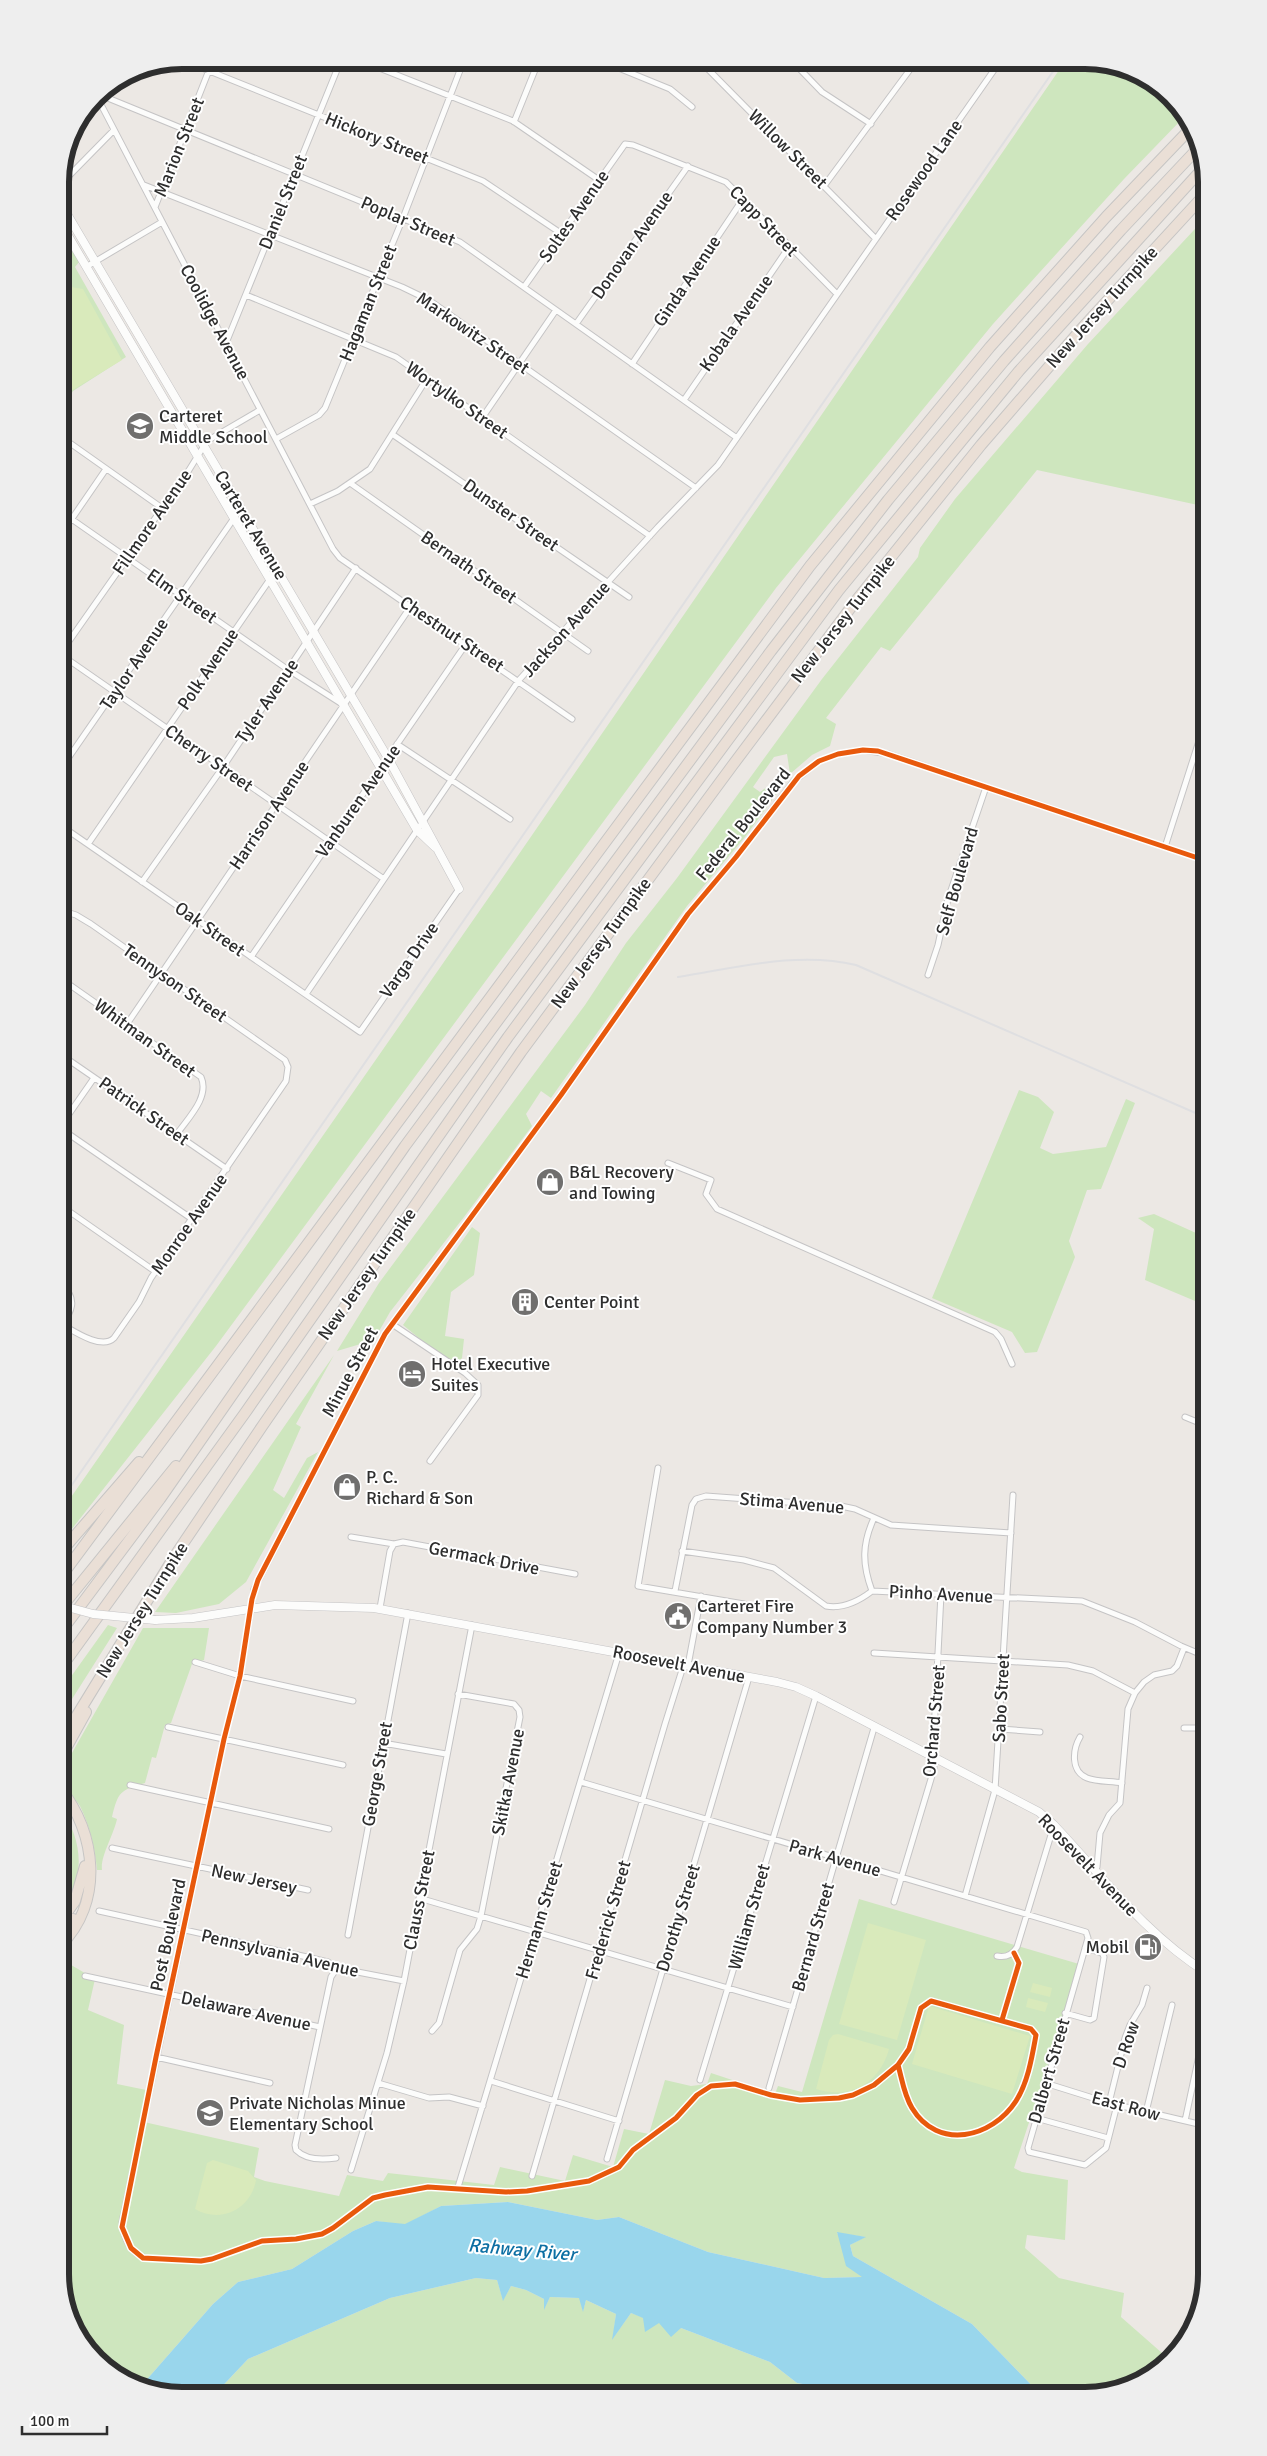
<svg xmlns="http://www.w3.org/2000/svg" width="1267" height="2456" viewBox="0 0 1267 2456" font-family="Signika,sans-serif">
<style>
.green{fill:#cee6be}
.pitch{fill:#d9eabb}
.water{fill:#99d6ec}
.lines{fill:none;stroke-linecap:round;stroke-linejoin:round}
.street-casing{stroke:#c5c4c5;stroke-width:7}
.secondary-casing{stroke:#c5c4c5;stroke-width:9}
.highway-casing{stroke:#c6c5c4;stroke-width:12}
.street{stroke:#fcfcfb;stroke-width:5}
.secondary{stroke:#fcfcfb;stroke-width:8}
.highway{stroke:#eadfd6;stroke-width:10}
.rail{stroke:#dfdfe1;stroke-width:2}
.secondary-bridge-casing{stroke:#c5c4c5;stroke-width:9;stroke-linecap:butt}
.secondary-bridge{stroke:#fcfcfb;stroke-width:8}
.cycleway-casing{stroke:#fff;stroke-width:8}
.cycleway{stroke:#e8590c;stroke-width:5}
.labels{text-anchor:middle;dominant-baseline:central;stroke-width:4;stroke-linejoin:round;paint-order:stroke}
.street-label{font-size:18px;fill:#2e2e2e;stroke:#fff}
.poi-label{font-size:18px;fill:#2e2e2e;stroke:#fff;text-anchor:start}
.water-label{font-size:19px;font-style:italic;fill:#0d6fa3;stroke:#fff}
.rim{fill:none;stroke:#2e2e2e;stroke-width:6}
</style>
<rect width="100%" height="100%" fill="#ece8e4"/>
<path class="green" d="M 1066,60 L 1094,60 L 1159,85 L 1184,117 L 1124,179 L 993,324 L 776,588 L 216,1346 L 60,1544 L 60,1513 L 508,870 Z
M 1207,216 L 1207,507 L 1037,470 L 890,651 L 881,647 L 826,718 L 836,724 L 830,746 L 812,755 L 790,774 L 787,754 L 774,757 L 753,787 L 760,792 L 774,782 L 783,785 L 745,837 L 687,906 L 551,1098 L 541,1091 L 526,1114 L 532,1126 L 464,1217 L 390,1312 L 374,1340 L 337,1351 L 379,1283 L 585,1005 L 626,943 L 677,878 L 822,679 L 918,557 L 920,548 L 955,499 L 1088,344 Z
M 60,231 L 79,262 L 75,267 L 126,357 L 73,391 L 60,412 Z
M 1019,1090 L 1038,1097 L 1054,1112 L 1040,1148 L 1053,1154 L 1106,1147 L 1126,1099 L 1135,1103 L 1101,1189 L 1087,1190 L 1069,1241 L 1075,1257 L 1037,1352 L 1025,1353 L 1012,1332 L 932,1298 Z
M 1154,1214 L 1207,1238 L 1207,1306 L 1145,1280 L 1154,1229 L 1138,1218 Z
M 472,1227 L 480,1233 L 474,1275 L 451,1292 L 445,1336 L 464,1339 L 462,1358 L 454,1367 L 403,1325 Z
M 334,1355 L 296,1424 L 301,1427 L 273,1490 L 284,1498 L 307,1458 L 318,1452 L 246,1582 L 219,1604 L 176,1613 L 155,1612 Z
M 108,1625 L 117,1628 L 60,1718 L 60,1692 Z
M 143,1628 L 209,1628 L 204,1660 L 192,1664 L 171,1723 L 165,1725 L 156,1758 L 152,1757 L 145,1783 C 120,1790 118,1792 112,1817 L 117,1819 C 114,1834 100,1857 102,1870 L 97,1870 C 95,1847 90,1827 80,1806 C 74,1796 60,1787 60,1774 Z
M 60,1806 C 84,1843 86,1878 60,1914 Z
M 859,1899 L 1079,1964 L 1065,2013 L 1014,2168 L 1022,2172 L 1068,2180 L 1065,2240 L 1027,2235 L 1025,2248 L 1059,2278 L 1124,2293 L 1121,2317 L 1162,2353 C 1154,2366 1145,2382 1130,2387 C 1103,2398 1071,2396 1042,2396 L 972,2324 L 853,2256 L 850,2245 L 865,2237 L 837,2233 L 863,2277 L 824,2278 L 708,2252 L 619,2217 L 597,2220 L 508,2202 L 441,2206 L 405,2225 L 376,2221 L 353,2231 L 292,2269 L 238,2282 L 213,2304 L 142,2385 L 114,2375 L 69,2321 L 60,2274 L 60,1966 L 66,1962 L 95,1979 L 88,2010 L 124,2025 L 117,2084 L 151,2091 L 144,2122 L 259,2148 L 254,2177 L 265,2181 L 339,2196 L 347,2175 L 383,2181 L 388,2173 L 494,2185 L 500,2167 L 565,2181 L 573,2155 L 613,2167 L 624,2129 L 649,2134 L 665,2080 L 691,2086 L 707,2084 L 711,2073 L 775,2094 L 778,2086 L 802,2092 Z
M 476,2278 L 497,2280 L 503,2300 L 511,2286 L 526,2290 L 544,2299 L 544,2309 L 550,2297 L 580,2298 L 583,2311 L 586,2300 L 616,2314 L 613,2338 L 631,2313 L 659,2323 L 681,2328 L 770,2362 L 797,2383 L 830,2389 L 838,2396 L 213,2396 L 248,2359 L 390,2298 Z"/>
<path class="pitch" d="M 60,249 L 68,260 L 65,273 L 60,276 Z
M 71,287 L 83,289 L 122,360 L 66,394 L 71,398 L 60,413 L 60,293 Z
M 868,1923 L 926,1940 L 897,2040 L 839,2024 Z
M 1033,1983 L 1052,1988 L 1050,1997 L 1030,1992 Z
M 1028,1998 L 1048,2003 L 1045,2012 L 1026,2007 Z
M 929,2006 L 1030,2036 L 1012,2094 L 912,2064 Z
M 838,2034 L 889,2049 C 880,2083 850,2100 816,2089 L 829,2040 L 833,2035 Z
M 213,2160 L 248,2171 L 256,2180 C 251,2209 221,2224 195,2209 L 207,2163 Z"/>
<path class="water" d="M 508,2202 L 597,2220 L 619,2217 L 708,2252 L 824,2278 L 862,2277 L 846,2266 L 837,2232 L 866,2237 L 850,2245 L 853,2256 L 972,2324 L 1042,2396 L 838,2396 L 830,2389 L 797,2383 L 770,2362 L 681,2328 L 671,2337 L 659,2323 L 645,2332 L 643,2318 L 631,2313 L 612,2340 L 616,2314 L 586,2300 L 583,2312 L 579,2298 L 550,2297 L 544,2310 L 544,2299 L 526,2290 L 511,2286 L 503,2301 L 497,2280 L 476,2278 L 390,2298 L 248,2359 L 213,2396 L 174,2396 L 142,2385 L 213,2304 L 238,2282 L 292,2269 L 353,2231 L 376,2221 L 405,2224 L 441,2206 Z"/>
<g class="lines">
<defs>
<path id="street" d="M 182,60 L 483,181 L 562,234
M 359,60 L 513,121 L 599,180
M 599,60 L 670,89 L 692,107
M 699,60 L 876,239
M 791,60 L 822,92 L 871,124
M 98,94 L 460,242 L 737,438
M 96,95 L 333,549 L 340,558 L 572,719
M 514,122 L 539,60
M 60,185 L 114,130
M 144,185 L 402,287 L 429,300 L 696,488
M 824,186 L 917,60
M 155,207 L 213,60
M 86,267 L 162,222
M 524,287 L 625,144 L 633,145 L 726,182 L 837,294
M 246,295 L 396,357 L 650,536
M 576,324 L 688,166
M 226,343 L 341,60
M 632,364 L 743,199
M 684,400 L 789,247
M 482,418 L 556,310
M 392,434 L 629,597
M 60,436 L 162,508
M 276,439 L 319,415 L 325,408 L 403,218 L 464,60
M 350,483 L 588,651
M 310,504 L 338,491 L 370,469 L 426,380
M 60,511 L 287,669 L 342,704
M 60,536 L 106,469
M 60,654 L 384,879
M 60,654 L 189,470 L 207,441 L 260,410
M 397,744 L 510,819
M 60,770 L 241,508
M 60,825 L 360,1032 L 459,889
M 88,844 L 277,569
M 1165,847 L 1207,716
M 142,882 L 223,767 L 356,568
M 60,910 L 76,915 L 91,924 L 285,1060 L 288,1067 L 286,1081 L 151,1278 L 139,1302 L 114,1338 C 102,1350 75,1332 63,1325
M 251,957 L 466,644
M 928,975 L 938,945 L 948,899 L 986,787
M 60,978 L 201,1077 C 210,1097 188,1118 177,1134
M 306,994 L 519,680 L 658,527 L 718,465 L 1001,60
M 127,1024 L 411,606
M 60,1054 L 227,1169
M 60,1127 L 94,1078
M 60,1128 L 192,1219
M 668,1163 L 711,1180 L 706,1194 L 717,1209 L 995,1332 L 1001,1339 L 1012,1364
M 60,1205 L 156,1272
M 392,1324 L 465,1373 L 478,1385 L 478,1395 L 430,1461
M 60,1328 C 72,1312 79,1298 60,1284
M 1185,1417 L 1207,1426
M 658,1468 L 638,1586 L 744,1604
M 351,1537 L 394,1544 L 403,1542 L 575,1574
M 682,1551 L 744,1560 L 774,1568 L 826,1606 C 843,1609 859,1601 872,1591 L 1082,1601 L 1135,1622 L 1181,1646 L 1207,1657
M 675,1591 L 692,1505 L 696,1499 L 706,1496 L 841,1506 L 855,1509 L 891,1525 L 1011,1533
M 872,1591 C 862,1564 862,1544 874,1518
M 380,1608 L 390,1551 L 394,1544
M 874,1653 L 1068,1665 L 1093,1671 L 1135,1693
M 195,1662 L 240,1676 L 353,1701
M 168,1727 L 343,1765
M 1184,1728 L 1207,1728
M 1000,1729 L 1040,1732
M 1080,1737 C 1073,1749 1070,1771 1087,1778 C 1097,1782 1111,1781 1122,1783
M 383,1743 L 446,1754
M 581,1782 L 1086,1932 L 1088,1938 L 1028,2148 L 1029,2152 L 1085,2165 L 1106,2148 L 1117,2105
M 130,1785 L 329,1829
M 112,1848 L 308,1890
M 1094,1870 L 1097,1867 L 1100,1833 L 1109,1815 L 1120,1803 L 1128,1709 L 1135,1693 L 1144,1682 L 1154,1675 L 1172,1671 L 1177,1666 L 1184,1648
M 965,1896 L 995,1790 L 1013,1495
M 419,1898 L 793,2007
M 894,1902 L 934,1769 L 933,1752 L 941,1594
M 99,1911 L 307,1957 L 328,1962 L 337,1968 L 404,1981
M 348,1935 L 408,1613
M 997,1956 C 1006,1958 1012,1955 1017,1947 L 1054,1825
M 85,1976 L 320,2027
M 1065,2013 L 1090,2020 L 1094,2018 L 1104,1957 L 1102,1953 L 1085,1948
M 432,2031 L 439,2023 L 460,1950 L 477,1929 L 481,1916 L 520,1717 L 519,1710 L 514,1704 L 458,1694
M 156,2057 L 270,2083
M 700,2080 L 816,1696
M 491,2081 L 619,2121
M 378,2083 L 429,2098 L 449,2097 L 483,2106
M 1045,2083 L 1109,2103 L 1207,2126
M 769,2088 L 874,1728
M 1109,2103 L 1125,2038 L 1130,2025 L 1142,2005 L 1147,1988
M 1146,2112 L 1172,2005
M 1036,2118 L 1108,2138
M 1185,2121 L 1204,2032
M 336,2158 C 323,2160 306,2160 296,2150 L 295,2145 L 331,1977 L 337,1968
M 607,2159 L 749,1677
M 351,2170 L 387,2053 L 404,1981 L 472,1625
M 532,2176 L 665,1724 L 682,1670 L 689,1660 L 701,1596
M 458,2187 L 619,1653
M 146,2258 C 131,2255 123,2237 122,2222 L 224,1739 L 240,1676 L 254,1589 L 385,1334 L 561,1095 L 688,914 L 736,857 L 793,782 L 819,761 L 838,754 L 863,750 L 889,754 L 1207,861"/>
<path id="secondary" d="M 60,202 L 388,758 L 459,889
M 60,222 L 417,830 L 435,847
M 155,1620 L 193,1618 L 275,1605 L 374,1608 L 777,1682 L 796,1687 L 816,1696 L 1039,1812 L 1054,1825 C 1103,1877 1145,1934 1207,1973"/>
<path id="highway" d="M 60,1553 L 139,1462
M 60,1578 L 810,566 L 990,347 L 1106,217 L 1192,127
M 60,1609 L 176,1466
M 60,1633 L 160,1499 L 405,1146 L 771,651 L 888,500 L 1004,361 L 1121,230 L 1200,146
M 60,1669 L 245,1413 L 508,1037 L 839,590 L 1019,371 L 1204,167
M 60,1743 L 174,1557 L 263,1425 L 521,1052 L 732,766 L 855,602 L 981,445 L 1084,326 L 1207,192
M 60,1759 L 86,1712
M 60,1922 L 75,1901 L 85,1866
M 60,1935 L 73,1919
M 60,1946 C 104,1903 97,1833 60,1788"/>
</defs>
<use href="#street" class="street-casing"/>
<use href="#secondary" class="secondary-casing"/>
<use href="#highway" class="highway-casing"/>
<use href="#street" class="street"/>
<use href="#secondary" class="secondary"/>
<use href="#highway" class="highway"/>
<path class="rail" d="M 678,977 C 736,968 797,951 856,965 L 1207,1118
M 60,1502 L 1061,60"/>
<defs>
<path id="secondary-bridge" d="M 60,1605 L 93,1614 L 155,1620"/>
</defs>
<use href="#secondary-bridge" class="secondary-bridge-casing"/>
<use href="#secondary-bridge" class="secondary-bridge"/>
<defs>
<path id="cycleway" d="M 1002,2020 L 1019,1963 L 1014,1953
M 898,2065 L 909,2049 L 921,2008 L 931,2001 L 1031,2029 L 1036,2035 C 1032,2057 1028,2082 1016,2101 C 992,2138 938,2151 912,2108 C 904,2095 902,2079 898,2065 L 874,2085 L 853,2095 L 839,2098 L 800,2100 L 771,2095 L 735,2084 L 711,2086 L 697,2095 L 676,2118 L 633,2150 L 619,2167 L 589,2181 L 527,2191 L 506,2192 L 428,2187 L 385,2195 L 373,2198 L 333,2228 L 322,2234 L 296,2239 L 262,2241 L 212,2259 L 201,2261 L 143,2258 L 131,2248 L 122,2227 L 156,2057 L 224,1739 L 240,1676 L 252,1599 L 258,1580 L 385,1334 L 561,1095 L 688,914 L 736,857 L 799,776 L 819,761 L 838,754 L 863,750 L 878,751 L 1207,861"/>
</defs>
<use href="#cycleway" class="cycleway-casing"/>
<use href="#cycleway" class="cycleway"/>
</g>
<defs>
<symbol id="school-disc" viewBox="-11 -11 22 22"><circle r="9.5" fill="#706f6e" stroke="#fff"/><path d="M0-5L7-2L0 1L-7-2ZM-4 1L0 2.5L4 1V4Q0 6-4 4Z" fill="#fff"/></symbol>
<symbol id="shop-disc" viewBox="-11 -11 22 22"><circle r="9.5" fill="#706f6e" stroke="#fff"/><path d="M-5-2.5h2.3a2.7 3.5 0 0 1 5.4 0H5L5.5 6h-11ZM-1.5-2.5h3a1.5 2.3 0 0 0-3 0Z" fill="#fff"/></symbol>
<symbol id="building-disc" viewBox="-11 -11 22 22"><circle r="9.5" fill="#706f6e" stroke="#fff"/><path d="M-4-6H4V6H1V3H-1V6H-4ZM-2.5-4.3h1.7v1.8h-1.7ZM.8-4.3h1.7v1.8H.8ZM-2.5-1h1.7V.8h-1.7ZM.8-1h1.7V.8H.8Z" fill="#fff"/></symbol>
<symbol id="hotel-disc" viewBox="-11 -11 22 22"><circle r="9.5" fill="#706f6e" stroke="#fff"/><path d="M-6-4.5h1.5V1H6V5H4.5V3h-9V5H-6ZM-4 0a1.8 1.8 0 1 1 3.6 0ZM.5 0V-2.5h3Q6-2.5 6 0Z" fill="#fff"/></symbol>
<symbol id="civic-disc" viewBox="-11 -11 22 22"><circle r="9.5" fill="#706f6e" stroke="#fff"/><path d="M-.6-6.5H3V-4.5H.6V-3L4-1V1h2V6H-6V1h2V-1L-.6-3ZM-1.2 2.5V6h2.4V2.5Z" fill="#fff"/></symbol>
<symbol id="fuel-disc" viewBox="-11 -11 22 22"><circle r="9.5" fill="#706f6e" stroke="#fff"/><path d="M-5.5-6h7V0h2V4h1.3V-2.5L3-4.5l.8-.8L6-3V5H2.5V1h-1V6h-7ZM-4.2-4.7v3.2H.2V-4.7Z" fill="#fff"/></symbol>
</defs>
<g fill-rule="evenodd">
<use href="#school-disc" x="124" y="410" width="32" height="32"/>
<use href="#shop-disc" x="534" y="1166" width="32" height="32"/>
<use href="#building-disc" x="509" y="1286" width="32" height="32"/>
<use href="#hotel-disc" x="396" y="1358" width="32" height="32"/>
<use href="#shop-disc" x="331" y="1471" width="32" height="32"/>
<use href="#civic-disc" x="662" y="1600" width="32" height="32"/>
<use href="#fuel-disc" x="1132" y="1931" width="32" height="32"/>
<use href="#school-disc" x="194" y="2097" width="32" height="32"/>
</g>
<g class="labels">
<g class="street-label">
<text transform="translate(377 138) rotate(22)">Hickory Street</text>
<text transform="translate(179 147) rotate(-68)">Marion Street</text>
<text transform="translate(788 149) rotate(45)">Willow Street</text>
<text transform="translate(924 170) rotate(-55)">Rosewood Lane</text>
<text transform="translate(283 202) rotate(-68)">Daniel Street</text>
<text transform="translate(574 216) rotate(-55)">Soltes Avenue</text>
<text transform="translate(408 221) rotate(23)">Poplar Street</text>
<text transform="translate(764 221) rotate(46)">Capp Street</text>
<text transform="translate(632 245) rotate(-55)">Donovan Avenue</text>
<text transform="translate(687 281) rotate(-56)">Ginda Avenue</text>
<text transform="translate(368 303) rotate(-68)">Hagaman Street</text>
<text transform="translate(1102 307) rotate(-48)">New Jersey Turnpike</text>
<text transform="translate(215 322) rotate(62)">Coolidge Avenue</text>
<text transform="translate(736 323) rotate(-55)">Kobala Avenue</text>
<text transform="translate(473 333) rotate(34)">Markowitz Street</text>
<text transform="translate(457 400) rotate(35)">Wortylko Street</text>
<text transform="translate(511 515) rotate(35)">Dunster Street</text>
<text transform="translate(152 522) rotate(-55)">Fillmore Avenue</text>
<text transform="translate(251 525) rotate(59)">Carteret Avenue</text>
<text transform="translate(469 567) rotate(35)">Bernath Street</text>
<text transform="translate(182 596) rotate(35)">Elm Street</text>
<text transform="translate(843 619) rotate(-52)">New Jersey Turnpike</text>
<text transform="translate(566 629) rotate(-48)">Jackson Avenue</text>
<text transform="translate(452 634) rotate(34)">Chestnut Street</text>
<text transform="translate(134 664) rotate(-56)">Taylor Avenue</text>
<text transform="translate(208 669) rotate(-56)">Polk Avenue</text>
<text transform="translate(267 701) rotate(-56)">Tyler Avenue</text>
<text transform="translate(209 758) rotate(35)">Cherry Street</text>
<text transform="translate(358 801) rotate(-55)">Vanburen Avenue</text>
<text transform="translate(269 815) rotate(-56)">Harrison Avenue</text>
<text transform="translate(743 824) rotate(-51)">Federal Boulevard</text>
<text transform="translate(957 881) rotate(-74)">Self Boulevard</text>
<text transform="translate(210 929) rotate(35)">Oak Street</text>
<text transform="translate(601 943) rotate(-54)">New Jersey Turnpike</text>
<text transform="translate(409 960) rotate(-55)">Varga Drive</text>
<text transform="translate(175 983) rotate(35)">Tennyson Street</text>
<text transform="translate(145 1038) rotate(36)">Whitman Street</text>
<text transform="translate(144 1111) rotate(35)">Patrick Street</text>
<text transform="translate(189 1224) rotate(-55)">Monroe Avenue</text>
<text transform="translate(367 1274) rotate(-55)">New Jersey Turnpike</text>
<text transform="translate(350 1372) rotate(-62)">Minue Street</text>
<text transform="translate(792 1503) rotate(5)">Stima Avenue</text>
<text transform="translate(484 1558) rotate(11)">Germack Drive</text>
<text transform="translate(941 1594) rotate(3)">Pinho Avenue</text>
<text transform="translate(142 1610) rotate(-58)">New Jersey Turnpike</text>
<text transform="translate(679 1664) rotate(11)">Roosevelt Avenue</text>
<text transform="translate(1001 1698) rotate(-87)">Sabo Street</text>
<text transform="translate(934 1721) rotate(-85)">Orchard Street</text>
<text transform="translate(377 1774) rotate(-80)">George Street</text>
<text transform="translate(508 1782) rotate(-79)">Skitka Avenue</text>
<text transform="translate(835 1858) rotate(16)">Park Avenue</text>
<text transform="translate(1088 1865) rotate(46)">Roosevelt Avenue</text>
<text transform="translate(254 1879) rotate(12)">New Jersey</text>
<text transform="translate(419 1900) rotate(-79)">Clauss Street</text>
<text transform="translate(749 1917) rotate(-74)">William Street</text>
<text transform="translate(678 1918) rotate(-73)">Dorothy Street</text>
<text transform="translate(539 1920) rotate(-73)">Hermann Street</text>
<text transform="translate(608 1920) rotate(-74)">Frederick Street</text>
<text transform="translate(168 1935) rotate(-78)">Post Boulevard</text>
<text transform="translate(813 1937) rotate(-74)">Bernard Street</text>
<text transform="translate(280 1953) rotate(13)">Pennsylvania Avenue</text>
<text transform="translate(246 2011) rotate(12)">Delaware Avenue</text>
<text transform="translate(1126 2045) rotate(-71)">D Row</text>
<text transform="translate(1049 2071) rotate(-74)">Dalbert Street</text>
<text transform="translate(1126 2106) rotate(15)">East Row</text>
</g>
<g class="poi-label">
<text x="159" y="416">Carteret<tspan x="159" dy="21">Middle School</tspan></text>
<text x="569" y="1172">B&amp;L Recovery<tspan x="569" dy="21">and Towing</tspan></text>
<text x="544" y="1302">Center Point</text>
<text x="431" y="1364">Hotel Executive<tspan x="431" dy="21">Suites</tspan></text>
<text x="366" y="1477">P. C.<tspan x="366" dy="21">Richard &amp; Son</tspan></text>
<text x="697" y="1606">Carteret Fire<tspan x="697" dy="21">Company Number 3</tspan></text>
<text x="1129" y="1947" text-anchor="end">Mobil</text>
<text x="229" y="2103">Private Nicholas Minue<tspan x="229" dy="21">Elementary School</tspan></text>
</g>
<g class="water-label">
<text transform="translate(522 2250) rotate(5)">Rahway River</text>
</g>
</g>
<path d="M0 0H1267V2456H0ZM182 69H1085A113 113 0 0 1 1198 182V2274A113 113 0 0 1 1085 2387H182A113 113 0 0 1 69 2274V182A113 113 0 0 1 182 69Z" fill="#eee" fill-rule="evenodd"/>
<path class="rim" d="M182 69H1085A113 113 0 0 1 1198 182V2274A113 113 0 0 1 1085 2387H182A113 113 0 0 1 69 2274V182A113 113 0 0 1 182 69Z"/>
<path d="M22 2426v8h85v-8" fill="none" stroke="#2e2e2e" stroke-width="2.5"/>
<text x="30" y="2426" font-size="15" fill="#2e2e2e" stroke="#ffffff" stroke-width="4" paint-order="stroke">100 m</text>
</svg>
